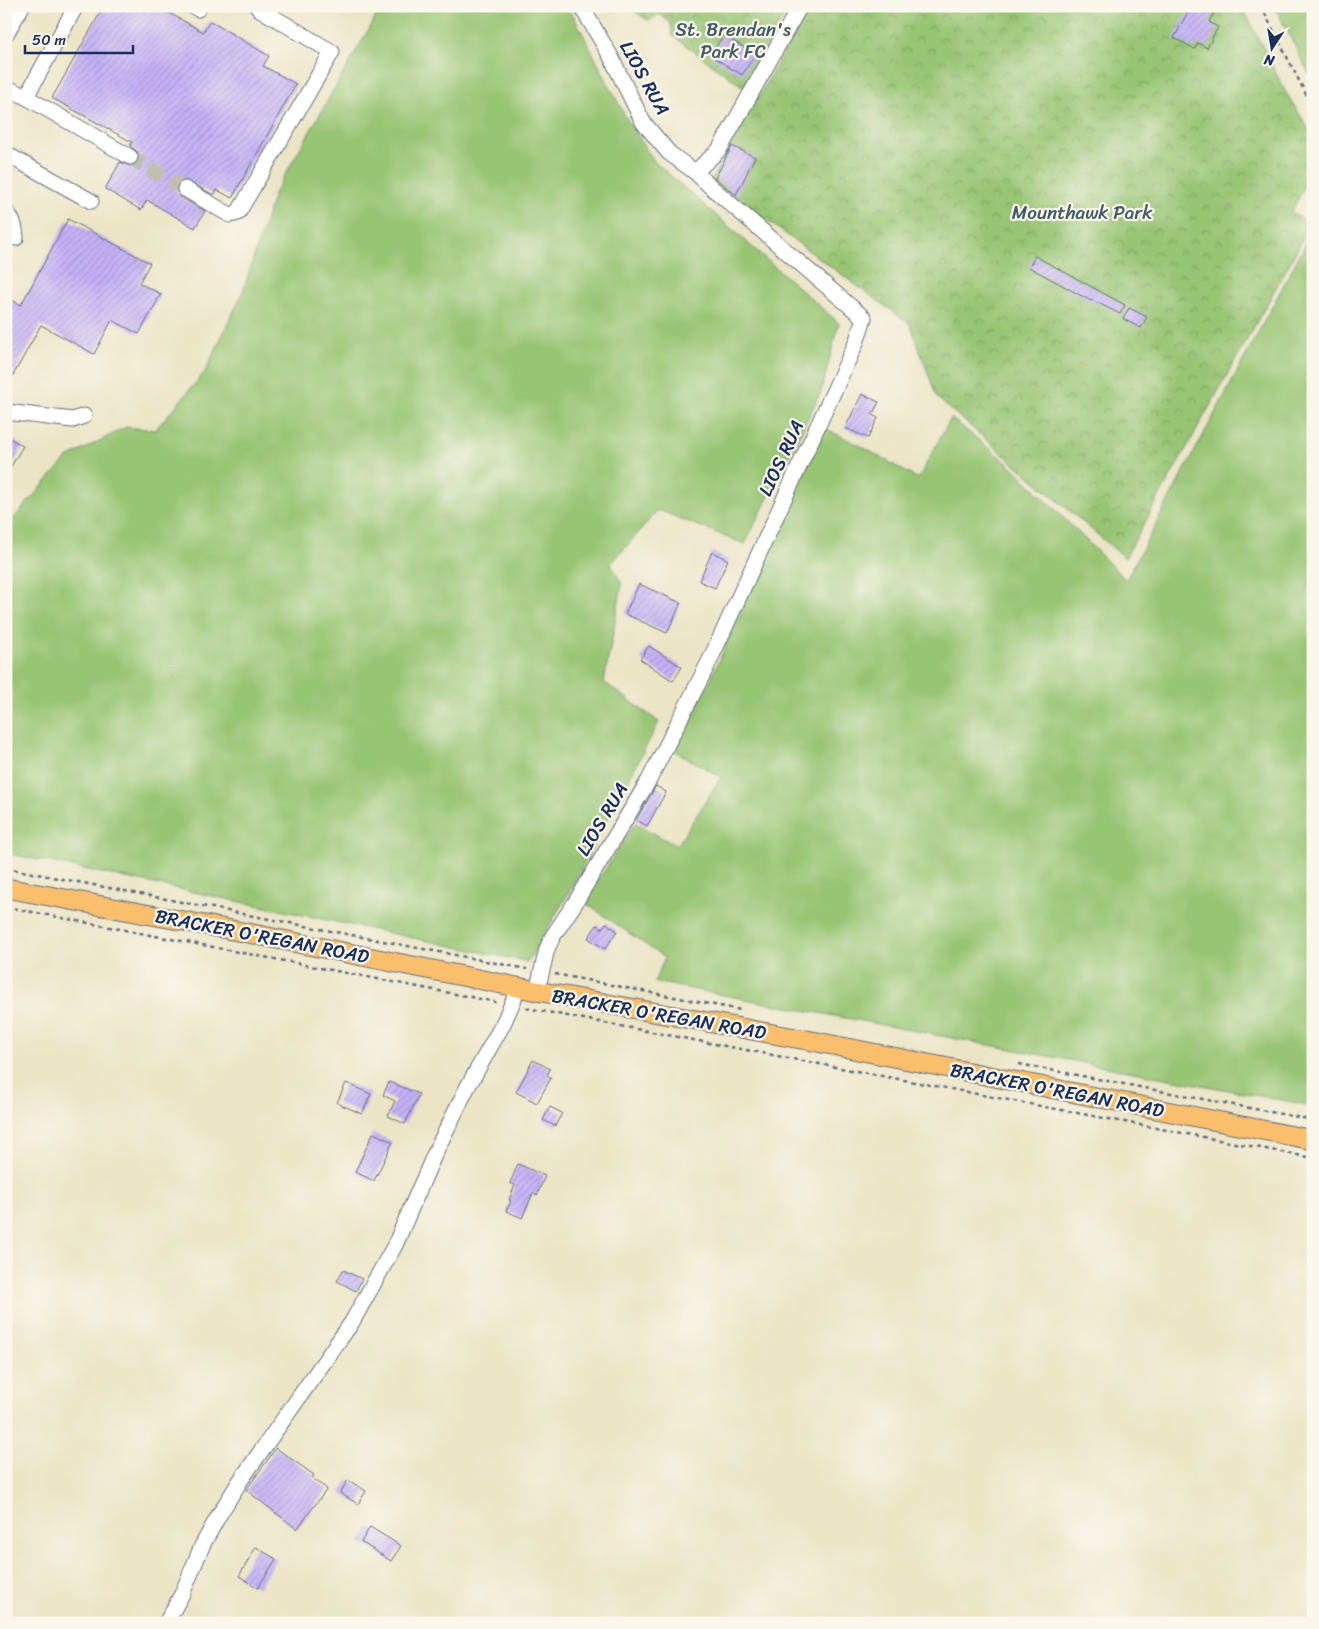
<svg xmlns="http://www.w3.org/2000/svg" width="1319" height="1629" viewBox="0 0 1319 1629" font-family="Sriracha,sans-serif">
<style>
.grass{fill:#98c573;stroke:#5a7a68}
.park{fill:url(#park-crowns);stroke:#5a7a68}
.building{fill:url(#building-hatch)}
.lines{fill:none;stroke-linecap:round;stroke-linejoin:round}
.minor-tunnel{stroke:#c1c0b0;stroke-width:15;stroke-dasharray:15 8;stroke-linecap:butt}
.minor-casing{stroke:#646e82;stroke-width:17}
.major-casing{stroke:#646e82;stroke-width:21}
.path{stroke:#646e82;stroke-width:2.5;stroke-dasharray:4 4;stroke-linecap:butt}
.minor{stroke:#fff;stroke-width:15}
.major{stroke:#f9bf6d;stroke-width:19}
.labels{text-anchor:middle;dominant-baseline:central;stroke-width:4.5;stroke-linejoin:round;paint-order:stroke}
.park-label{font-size:19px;fill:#405c64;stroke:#fbf7ec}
.street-label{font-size:19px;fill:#1b2f5e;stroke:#fbf7ec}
</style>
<defs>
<pattern id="park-crowns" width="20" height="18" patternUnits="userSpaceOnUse" patternTransform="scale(1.25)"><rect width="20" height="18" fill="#98c573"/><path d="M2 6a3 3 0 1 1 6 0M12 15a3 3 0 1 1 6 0" fill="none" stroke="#7ba062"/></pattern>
<pattern id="building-hatch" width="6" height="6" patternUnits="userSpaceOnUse" patternTransform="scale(1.25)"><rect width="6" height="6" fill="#c6b3f8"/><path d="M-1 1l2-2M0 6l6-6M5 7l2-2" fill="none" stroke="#a092cc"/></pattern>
</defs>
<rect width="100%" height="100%" fill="#fbf7ec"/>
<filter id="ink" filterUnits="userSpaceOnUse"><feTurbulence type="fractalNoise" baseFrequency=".02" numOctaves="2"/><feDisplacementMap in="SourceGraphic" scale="10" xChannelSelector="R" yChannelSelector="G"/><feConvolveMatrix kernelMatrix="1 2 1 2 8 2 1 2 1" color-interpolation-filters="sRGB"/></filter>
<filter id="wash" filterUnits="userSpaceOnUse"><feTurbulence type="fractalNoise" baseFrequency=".0096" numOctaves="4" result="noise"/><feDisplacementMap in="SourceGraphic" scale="20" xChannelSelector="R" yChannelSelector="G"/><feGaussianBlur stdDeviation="1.12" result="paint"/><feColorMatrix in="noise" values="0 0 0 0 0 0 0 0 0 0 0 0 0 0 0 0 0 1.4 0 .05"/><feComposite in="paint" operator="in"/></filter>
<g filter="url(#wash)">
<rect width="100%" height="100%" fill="#ebe4c5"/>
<path class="grass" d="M 382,6 L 563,6 L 573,15 L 626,118 L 654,161 L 839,323 L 821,392 L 745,544 L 658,510 L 611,564 L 622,584 L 604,682 L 659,722 L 569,892 L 528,962 L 6,853 L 6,527 L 67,458 L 126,427 L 155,430 L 205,372 L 242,294 L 274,194 Z
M 1274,6 L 1313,6 L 1313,81 Z
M 1313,230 L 1313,1106 L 654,982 L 665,958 L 584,902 L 635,823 L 677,846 L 721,777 L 675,751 L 712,676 L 824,428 L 861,446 L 918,479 L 951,418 L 1015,469 L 1126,580 Z"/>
<path class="park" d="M 627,6 L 790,6 L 743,87 L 672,35 L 671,23 L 659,14 L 649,21 Z
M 810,6 L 1242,6 L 1284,89 L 1313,136 L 1313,182 L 1305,185 L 1291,213 L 1312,223 L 1125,558 L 937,398 L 910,324 L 711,180 Z"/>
<g id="blocks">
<path class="building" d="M 104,6 L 157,6 L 203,32 L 210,21 L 269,56 L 263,66 L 296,84 L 232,198 L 217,190 L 214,195 L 185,180 L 181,181 L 177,184 L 176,189 L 180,197 L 205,211 L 195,228 L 147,200 L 141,210 L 105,189 L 120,162 L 130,166 L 138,162 L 139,157 L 138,152 L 130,146 L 132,142 L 52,98 Z
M 1191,6 L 1202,6 L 1214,12 L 1209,22 L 1218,27 L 1207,48 L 1198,43 L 1195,49 L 1174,38 Z
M 723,35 L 755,54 L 742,75 L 711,56 Z
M 732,146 L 755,157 L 736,195 L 715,178 Z
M 68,219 L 150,263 L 139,283 L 161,294 L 139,334 L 112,320 L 94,354 L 41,325 L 6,388 L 6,297 L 21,305 Z
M 1035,256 L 1125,305 L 1120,314 L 1092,300 L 1091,301 L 1029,267 Z
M 1129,308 L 1147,317 L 1141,328 L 1123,319 Z
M 862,394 L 879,402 L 872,415 L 878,418 L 868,438 L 845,428 Z
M 6,436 L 23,446 L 6,475 Z
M 712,552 L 728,560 L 715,588 L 699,581 Z
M 639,584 L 681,603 L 667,633 L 625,614 Z
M 649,646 L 682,667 L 673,681 L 640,659 Z
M 656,786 L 666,792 L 647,826 L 636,820 Z
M 606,923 L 617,931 L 605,949 L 588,938 L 597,925 L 602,928 Z
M 533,1060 L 550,1069 L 547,1076 L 551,1078 L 537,1103 L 516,1092 Z
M 389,1082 L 419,1094 L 405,1124 L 388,1116 L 395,1101 L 383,1095 Z
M 346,1083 L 371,1094 L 362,1114 L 337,1103 Z
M 550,1107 L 562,1113 L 555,1126 L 543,1120 Z
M 373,1133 L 393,1142 L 374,1181 L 355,1172 Z
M 518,1164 L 545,1176 L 537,1195 L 533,1193 L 522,1218 L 506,1211 L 511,1201 L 509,1200 L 515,1185 L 510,1183 Z
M 343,1270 L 362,1279 L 356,1291 L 337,1281 Z
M 276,1448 L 314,1475 L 312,1478 L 327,1489 L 297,1529 L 246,1490 Z
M 348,1480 L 366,1491 L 358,1504 L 340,1493 Z
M 370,1527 L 401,1546 L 391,1561 L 361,1542 Z
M 256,1547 L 276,1559 L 258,1588 L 239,1576 Z"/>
</g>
</g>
<g filter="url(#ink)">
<use href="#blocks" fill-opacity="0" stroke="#646e82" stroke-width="1"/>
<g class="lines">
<path class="minor-tunnel" d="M 130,157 L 185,189"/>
<defs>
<path id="minor" d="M 193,6 L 198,9
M 6,34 L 22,6
M 6,87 L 26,97 L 76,6
M 26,97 L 130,157
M 6,154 L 91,201
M 695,172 L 719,150 L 800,6
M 185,189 L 230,215 L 238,213 L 332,52 L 258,8 L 259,6
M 6,212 C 14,220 15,227 16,238
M 6,412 L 73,420 L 84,416
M 537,991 L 547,949 L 553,936 L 575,903 L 649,780 L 709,662 L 856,343 L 864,318 L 711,187 L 695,172 L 669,153 L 643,122 L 610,55 L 581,6
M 166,1623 L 182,1594 L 202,1546 L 219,1515 L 240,1481 L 352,1322 L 395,1245 L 435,1153 L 467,1088 L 503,1024 L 514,999 L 516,987"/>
<path id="major" d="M 6,888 L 248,933 L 537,991 L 812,1041 L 1313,1140"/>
</defs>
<use href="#minor" class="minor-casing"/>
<use href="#major" class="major-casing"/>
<path class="path" d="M 1261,6 L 1313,108
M 6,868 L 527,969
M 6,907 L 496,1002
M 555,974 L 741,1010
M 526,1008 L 1313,1158
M 1019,1064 L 1313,1120"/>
<use href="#minor" class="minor"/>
<use href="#major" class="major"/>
</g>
</g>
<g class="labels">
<g class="park-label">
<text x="733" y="29">St. Brendan's<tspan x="733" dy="22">Park FC</tspan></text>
<text x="1082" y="212">Mounthawk Park</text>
</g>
<g class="street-label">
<text transform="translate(645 78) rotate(61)">LIOS RUA</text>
<text transform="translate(781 458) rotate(-65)">LIOS RUA</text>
<text transform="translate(602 819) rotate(-59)">LIOS RUA</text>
<text transform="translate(262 936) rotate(11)">BRACKER O'REGAN ROAD</text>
<text transform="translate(659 1014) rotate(10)">BRACKER O'REGAN ROAD</text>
<text transform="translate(1057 1090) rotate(11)">BRACKER O'REGAN ROAD</text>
</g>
</g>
<rect width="1319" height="1629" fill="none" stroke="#fbf7ec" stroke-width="25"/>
<g transform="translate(1272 48) rotate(192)" stroke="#fbf7ec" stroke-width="4" paint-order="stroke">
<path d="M0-4L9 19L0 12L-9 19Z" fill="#1b2f5e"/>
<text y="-8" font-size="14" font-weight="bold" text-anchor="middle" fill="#1b2f5e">N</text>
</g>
<path d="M25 45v8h108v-8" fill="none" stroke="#1b2f5e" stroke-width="2.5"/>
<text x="32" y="45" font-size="15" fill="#1b2f5e" stroke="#fbf7ec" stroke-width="4" paint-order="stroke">50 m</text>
</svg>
